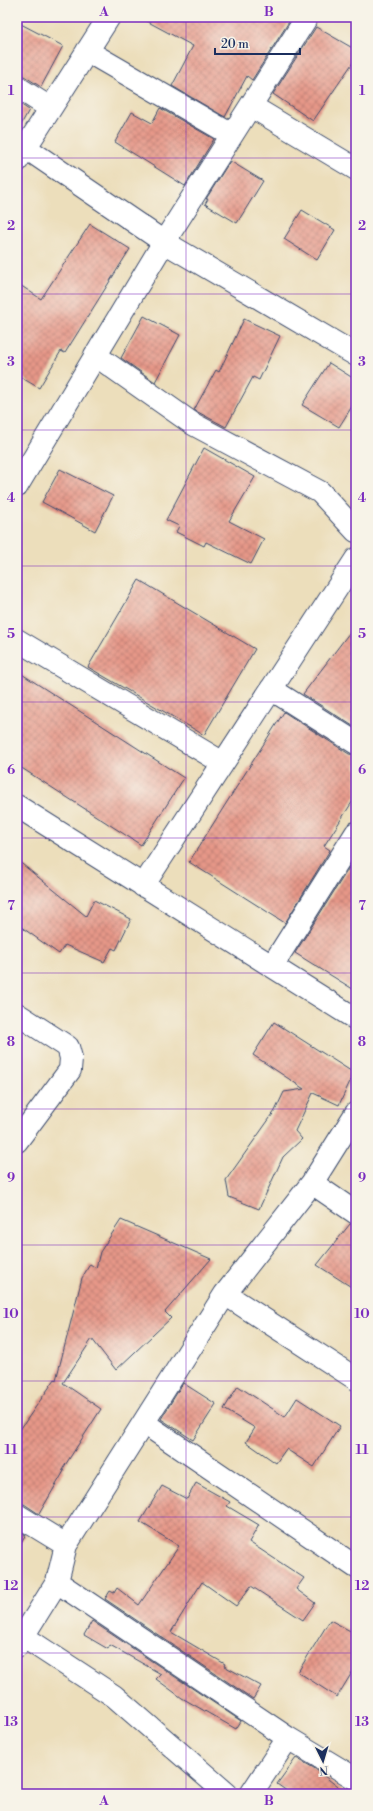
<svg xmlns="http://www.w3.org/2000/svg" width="373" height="1811" viewBox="0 0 373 1811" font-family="'Libre Bodoni',serif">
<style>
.building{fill:url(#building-cross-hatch)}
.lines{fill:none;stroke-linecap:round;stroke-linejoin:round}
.minor-casing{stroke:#3a496c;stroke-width:24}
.minor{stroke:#fff;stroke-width:22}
.grid{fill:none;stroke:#7b2cbf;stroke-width:1;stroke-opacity:0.55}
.neatline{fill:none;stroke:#7b2cbf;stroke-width:1.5}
.grid-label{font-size:13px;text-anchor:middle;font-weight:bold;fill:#7b2cbf}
</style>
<defs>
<pattern id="building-cross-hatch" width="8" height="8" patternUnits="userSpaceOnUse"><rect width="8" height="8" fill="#e69788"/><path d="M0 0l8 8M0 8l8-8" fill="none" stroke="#ba7c72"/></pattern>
</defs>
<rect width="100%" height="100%" fill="#f7f3e8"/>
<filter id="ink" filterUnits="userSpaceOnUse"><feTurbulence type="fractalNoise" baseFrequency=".025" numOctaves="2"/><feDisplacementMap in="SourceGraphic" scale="8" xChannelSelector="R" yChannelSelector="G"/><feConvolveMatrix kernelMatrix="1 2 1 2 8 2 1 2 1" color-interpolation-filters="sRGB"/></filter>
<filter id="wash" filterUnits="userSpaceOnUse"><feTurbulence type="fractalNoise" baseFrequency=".012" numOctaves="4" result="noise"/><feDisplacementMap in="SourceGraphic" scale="16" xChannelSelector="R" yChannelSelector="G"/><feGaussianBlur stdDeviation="0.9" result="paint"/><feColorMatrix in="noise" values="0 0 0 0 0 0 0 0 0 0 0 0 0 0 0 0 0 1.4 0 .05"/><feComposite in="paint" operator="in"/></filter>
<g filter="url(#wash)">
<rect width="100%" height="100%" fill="#ecdebb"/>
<g id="blocks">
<path class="building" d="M 139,17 L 292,17 L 252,80 L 247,76 L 225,117 L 172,86 L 193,46 Z
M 17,22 L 63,46 L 41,87 L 24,76 L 17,75 Z
M 316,27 L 356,50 L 356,58 L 313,121 L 273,94 Z
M 17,102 L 29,110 L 17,132 Z
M 160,108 L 214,139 L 185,186 L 115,142 L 132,112 L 152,123 Z
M 230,161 L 263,181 L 237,223 L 205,204 L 208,199 L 206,199 Z
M 302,210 L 335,230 L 317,260 L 284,239 Z
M 90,224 L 130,249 L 65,353 L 61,351 L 39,388 L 17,375 L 17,283 L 41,299 Z
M 144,316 L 180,335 L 155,382 L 121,358 Z
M 244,319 L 280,336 L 259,380 L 253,377 L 226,427 L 194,410 L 216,370 L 219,372 Z
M 329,363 L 356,380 L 356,400 L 339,427 L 302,405 Z
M 204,448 L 255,477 L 229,521 L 264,539 L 251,564 L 206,542 L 204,546 L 176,532 L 179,526 L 166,520 Z
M 60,469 L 113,496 L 95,531 L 42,502 Z
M 139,580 L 255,649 L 204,735 L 88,667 Z
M 356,624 L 356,728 L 303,694 Z
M 17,671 L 184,778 L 141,845 L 17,765 Z
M 284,712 L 349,754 L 356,755 L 356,796 L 324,846 L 330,850 L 285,923 L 189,862 Z
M 17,860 L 86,916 L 94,900 L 131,919 L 116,950 L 112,948 L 104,962 L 65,945 L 59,954 L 17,924 Z
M 352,863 L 356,866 L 356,991 L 295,953 Z
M 274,1022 L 354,1073 L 339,1105 L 313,1093 L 295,1131 L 302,1139 L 283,1157 L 259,1209 L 229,1197 L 226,1180 L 275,1111 L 284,1092 L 304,1089 L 253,1055 Z
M 121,1220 L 211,1259 L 165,1312 L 171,1318 L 116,1370 L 92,1339 L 63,1383 L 101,1409 L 62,1470 L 64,1471 L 39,1514 L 24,1504 L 17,1503 L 17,1434 L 55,1379 L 56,1380 L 82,1278 L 90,1264 L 96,1268 L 100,1252 Z
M 350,1224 L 356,1225 L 356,1290 L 317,1265 Z
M 183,1383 L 216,1404 L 193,1440 L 161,1419 Z
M 238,1386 L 285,1417 L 297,1398 L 340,1426 L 314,1467 L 286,1449 L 276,1463 L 246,1442 L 255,1428 L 224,1409 Z
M 196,1483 L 230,1502 L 227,1506 L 259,1525 L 249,1542 L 304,1578 L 296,1589 L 315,1603 L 303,1620 L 251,1586 L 236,1606 L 202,1582 L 171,1632 L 225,1664 L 224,1666 L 261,1686 L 253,1699 L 105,1599 L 110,1591 L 114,1593 L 117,1588 L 139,1605 L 179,1546 L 140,1522 L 162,1486 L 187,1499 Z
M 17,1530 L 26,1535 L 17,1550 Z
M 330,1620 L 356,1634 L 356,1666 L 337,1697 L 298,1672 Z
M 92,1621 L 241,1721 L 236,1729 L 182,1698 L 156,1679 L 161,1674 L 110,1645 L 108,1649 L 84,1635 Z
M 296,1758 L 314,1768 L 347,1794 L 291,1794 L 277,1784 Z"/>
</g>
</g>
<g filter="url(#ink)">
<use href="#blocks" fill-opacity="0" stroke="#3a496c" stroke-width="1"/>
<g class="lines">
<defs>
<path id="minor" d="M 87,51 L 232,135
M 17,87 L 50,108
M 251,106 L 356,169
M 26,148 L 164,242 L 356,355
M 17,161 L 109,17
M 95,355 L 193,424 L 320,492 L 356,531
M 17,486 L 164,242 L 307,17
M 17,640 L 223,763
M 271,689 L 356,743
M 17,806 L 356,1019
M 143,886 L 356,559
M 272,966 L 356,833
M 17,1014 L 68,1047 L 71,1058 L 70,1070 L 17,1141
M 312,1183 L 356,1213
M 225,1294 L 356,1379
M 144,1423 L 356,1567
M 17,1515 L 66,1545 L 57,1582 L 288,1738 L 356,1779
M 66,1545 L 225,1294 L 312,1183 L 356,1113
M 24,1637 L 114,1696 L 227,1794
M 17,1646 L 57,1582
M 251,1794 L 288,1738"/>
</defs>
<use href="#minor" class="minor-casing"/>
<use href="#minor" class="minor"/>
</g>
</g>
<path class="grid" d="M 186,17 L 186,1794M 17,158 L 356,158M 17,294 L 356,294M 17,430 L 356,430M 17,566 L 356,566M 17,702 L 356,702M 17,838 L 356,838M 17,973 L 356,973M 17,1109 L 356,1109M 17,1245 L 356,1245M 17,1381 L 356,1381M 17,1517 L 356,1517M 17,1653 L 356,1653"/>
<rect width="373" height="1811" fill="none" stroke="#f7f3e8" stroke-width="44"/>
<g transform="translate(323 1761) rotate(175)" stroke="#f7f3e8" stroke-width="3" paint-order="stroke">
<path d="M0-3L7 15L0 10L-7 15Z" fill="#1b2f5e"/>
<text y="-6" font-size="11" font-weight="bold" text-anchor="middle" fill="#1b2f5e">N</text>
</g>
<path d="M215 48v6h85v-6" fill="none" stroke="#1b2f5e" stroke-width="2"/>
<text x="221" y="48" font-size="12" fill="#1b2f5e" stroke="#f7f3e8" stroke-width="3" paint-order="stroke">20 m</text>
<rect x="22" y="22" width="329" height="1767" class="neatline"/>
<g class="grid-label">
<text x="104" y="16">A</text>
<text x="269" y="16">B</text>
<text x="11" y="95">1</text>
<text x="362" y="95">1</text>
<text x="11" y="230">2</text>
<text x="362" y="230">2</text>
<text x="11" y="366">3</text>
<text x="362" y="366">3</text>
<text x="11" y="502">4</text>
<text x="362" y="502">4</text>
<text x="11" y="638">5</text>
<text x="362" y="638">5</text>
<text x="11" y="774">6</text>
<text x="362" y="774">6</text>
<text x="11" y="910">7</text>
<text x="362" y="910">7</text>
<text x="11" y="1046">8</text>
<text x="362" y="1046">8</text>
<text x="11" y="1182">9</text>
<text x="362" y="1182">9</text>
<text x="11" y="1318">10</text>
<text x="362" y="1318">10</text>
<text x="11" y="1454">11</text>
<text x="362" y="1454">11</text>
<text x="11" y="1590">12</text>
<text x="362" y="1590">12</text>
<text x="11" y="1726">13</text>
<text x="362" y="1726">13</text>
<text x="104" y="1805">A</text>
<text x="269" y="1805">B</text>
</g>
</svg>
